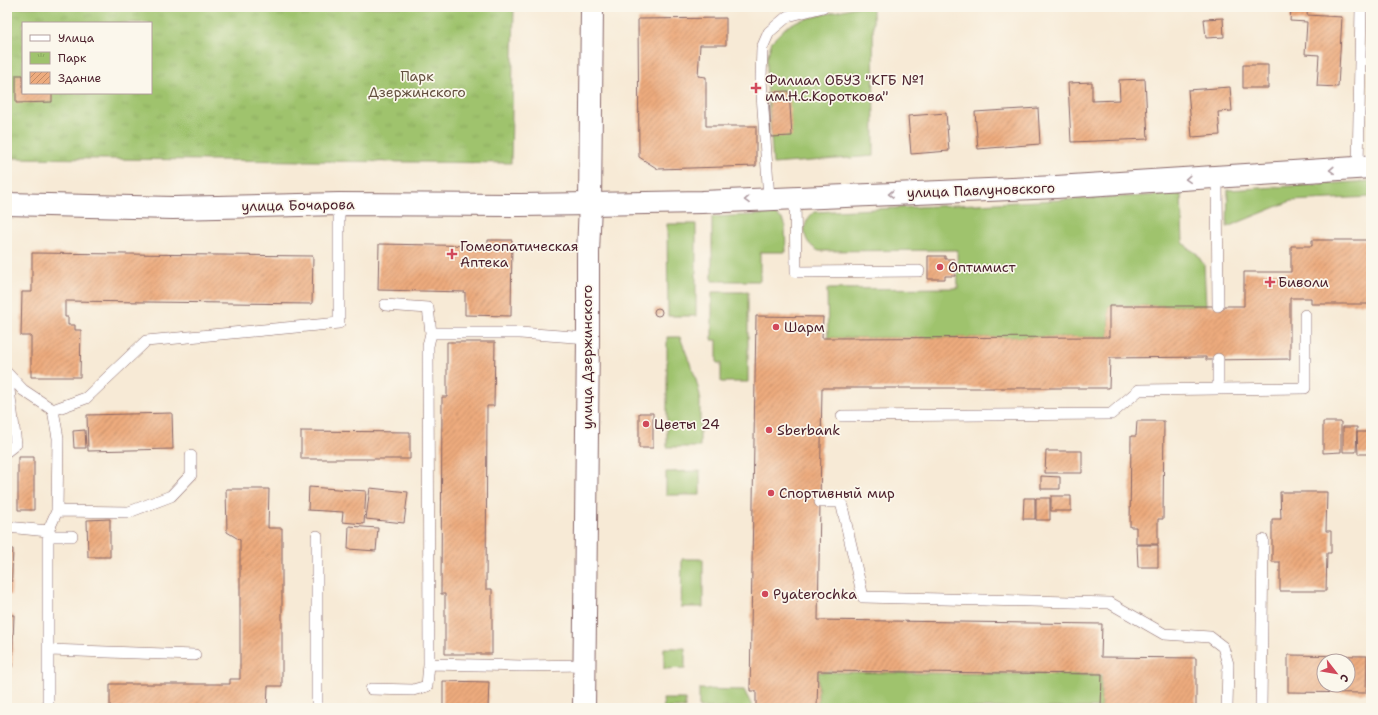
<svg xmlns="http://www.w3.org/2000/svg" width="1378" height="715" viewBox="0 0 1378 715" font-family="'Shantell Sans',sans-serif">
<style>
.green{fill:#9fc36d;stroke:#74714c}
.park{fill:url(#park-tufts);stroke:#74714c;fill-rule:evenodd}
.building{fill:url(#building-hatch);fill-rule:evenodd}
.lines{fill:none;stroke-linecap:round;stroke-linejoin:round}
.lane-casing{stroke:#876667;stroke-width:12}
.street-casing{stroke:#876667;stroke-width:24}
.secondary-casing{stroke:#876667;stroke-width:24}
.primary-casing{stroke:#876667;stroke-width:24}
.lane{stroke:#fff;stroke-width:11}
.street{stroke:#fff;stroke-width:22}
.secondary{stroke:#fff;stroke-width:22}
.primary{stroke:#fff;stroke-width:22}
.oneway{stroke:#ae9aa0}
.poi-dot{fill:#d1495b;stroke:#fbf7ec;stroke-width:1.5}
.labels{text-anchor:middle;dominant-baseline:central;stroke-width:3.5;stroke-linejoin:round;paint-order:stroke}
.park-label{font-size:14px;fill:#64503f;stroke:#fbf7ec}
.poi-label{font-size:14px;fill:#4a1f2b;stroke:#fbf7ec;text-anchor:start}
.street-label{font-size:14px;fill:#4a1f2b;stroke:#fbf7ec}
</style>
<defs>
<pattern id="park-tufts" width="24" height="20" patternUnits="userSpaceOnUse"><rect width="24" height="20" fill="#9fc36d"/><path d="M3 7l-1-3M5 7V3M7 7l1-3M15 17l-1-3M17 17v-4M19 17l1-3" fill="none" stroke="#8aa75f"/></pattern>
<pattern id="building-hatch" width="6" height="6" patternUnits="userSpaceOnUse"><rect width="6" height="6" fill="#edab7e"/><path d="M-1 1l2-2M0 6l6-6M5 7l2-2" fill="none" stroke="#c28b67"/></pattern>
</defs>
<rect width="100%" height="100%" fill="#fbf7ec"/>
<filter id="ink" filterUnits="userSpaceOnUse"><feTurbulence type="fractalNoise" baseFrequency=".025" numOctaves="2"/><feDisplacementMap in="SourceGraphic" scale="8" xChannelSelector="R" yChannelSelector="G"/><feConvolveMatrix kernelMatrix="1 2 1 2 8 2 1 2 1" color-interpolation-filters="sRGB"/></filter>
<filter id="wash" filterUnits="userSpaceOnUse"><feTurbulence type="fractalNoise" baseFrequency=".012" numOctaves="4" result="noise"/><feDisplacementMap in="SourceGraphic" scale="16" xChannelSelector="R" yChannelSelector="G"/><feGaussianBlur stdDeviation="0.9" result="paint"/><feColorMatrix in="noise" values="0 0 0 0 0 0 0 0 0 0 0 0 0 0 0 0 0 1.4 0 .05"/><feComposite in="paint" operator="in"/></filter>
<g filter="url(#wash)">
<rect width="100%" height="100%" fill="#f7ead6"/>
<path class="green" d="M 855,7 L 873,7 L 874,156 L 773,164 L 767,84 L 767,58 L 772,41 L 785,28 L 797,21 Z
M 1371,181 L 1371,197 L 1291,201 L 1227,227 L 1228,190 Z
M 1181,194 L 1183,242 L 1188,248 L 1196,253 L 1204,265 L 1206,306 L 1109,306 L 1109,337 L 828,338 L 827,289 L 958,288 L 957,250 L 819,251 C 802,243 800,224 814,212 Z
M 774,214 L 782,219 L 785,226 L 786,252 L 760,252 L 760,281 L 712,281 L 712,217 Z
M 667,224 L 696,224 L 696,316 L 668,316 Z
M 712,292 L 748,292 L 748,382 L 721,382 L 721,363 L 717,363 L 717,340 L 712,340 Z
M 667,337 L 680,337 L 695,376 L 700,395 L 700,447 L 667,447 Z
M 700,471 L 700,495 L 666,495 L 666,472 Z
M 682,559 L 703,559 L 703,607 L 681,607 Z
M 664,648 L 685,648 L 685,668 L 664,669 Z
M 818,672 L 1101,675 L 1101,708 L 1117,708 L 818,708 Z
M 699,689 L 744,690 L 753,708 L 699,708 Z
M 663,699 L 685,699 L 685,708 L 664,708 Z"/>
<path class="park" d="M 7,7 L 514,7 L 511,163 L 7,158 ZM 23,23 L 151,23 L 151,93 L 23,93 Z"/>
<g id="blocks">
<path class="building" d="M 1291,7 L 1308,7 L 1307,15 L 1342,17 L 1338,87 L 1317,86 L 1319,55 L 1305,54 L 1307,22 L 1290,21 Z
M 726,18 L 726,45 L 700,45 L 698,76 L 706,77 L 706,126 L 756,126 L 756,166 L 658,169 L 639,157 L 638,19 Z
M 1223,18 L 1224,37 L 1206,38 L 1204,19 Z
M 1243,65 L 1268,65 L 1268,88 L 1243,88 Z
M 16,75 L 23,75 L 23,93 L 52,93 L 52,102 L 16,103 Z
M 1145,79 L 1148,139 L 1071,142 L 1068,83 L 1092,82 L 1092,101 L 1120,100 L 1119,80 Z
M 1230,87 L 1232,111 L 1218,112 L 1220,135 L 1192,137 L 1188,90 Z
M 789,91 L 792,136 L 771,137 L 769,92 Z
M 1038,108 L 1040,144 L 978,149 L 975,112 Z
M 946,113 L 949,151 L 911,154 L 908,116 Z
M 488,240 L 512,240 L 511,316 L 465,315 L 465,292 L 378,290 L 379,244 L 488,246 Z
M 1312,240 L 1371,240 L 1370,304 L 1311,304 L 1311,298 L 1290,298 L 1290,359 L 1206,360 L 1206,357 L 1110,358 L 1109,388 L 822,388 L 818,620 L 1102,624 L 1101,657 L 1196,658 L 1196,708 L 1101,707 L 1102,674 L 818,671 L 817,708 L 759,708 L 756,705 L 756,691 L 750,691 L 756,316 L 823,317 L 822,338 L 1109,337 L 1109,306 L 1244,306 L 1244,272 L 1291,272 L 1291,246 L 1312,246 Z
M 32,253 L 313,256 L 312,304 L 65,301 L 65,317 L 68,317 L 68,325 L 75,325 L 75,330 L 81,330 L 80,377 L 31,377 L 31,336 L 21,336 L 22,292 L 32,292 Z
M 928,256 L 945,256 L 945,259 L 954,259 L 955,276 L 945,276 L 945,279 L 928,279 Z
M654 312a4 4 0 1 1 8 0a4 4 0 1 1-8 0Z
M 447,342 L 495,342 L 494,406 L 487,406 L 486,589 L 492,589 L 492,654 L 445,654 L 445,594 L 441,594 L 442,397 L 447,397 Z
M 172,413 L 173,449 L 88,451 L 87,415 Z
M 639,413 L 653,413 L 653,448 L 639,448 Z
M 1137,421 L 1164,421 L 1163,519 L 1158,519 L 1158,544 L 1136,544 L 1136,527 L 1130,527 L 1131,436 L 1136,436 Z
M 1323,422 L 1341,422 L 1341,452 L 1323,453 Z
M 1343,427 L 1357,427 L 1356,452 L 1343,452 Z
M 85,430 L 86,448 L 74,448 L 73,431 Z
M 301,431 L 410,432 L 410,459 L 301,459 Z
M 1357,432 L 1371,432 L 1371,454 L 1358,454 Z
M 1046,451 L 1082,451 L 1082,473 L 1045,473 Z
M 18,457 L 34,457 L 34,510 L 18,510 Z
M 1041,476 L 1060,477 L 1060,489 L 1041,489 Z
M 309,487 L 366,491 L 364,524 L 342,522 L 343,512 L 308,510 Z
M 370,488 L 408,492 L 404,523 L 366,519 Z
M 226,489 L 269,489 L 268,528 L 282,528 L 282,686 L 268,686 L 267,708 L 110,708 L 110,684 L 230,684 L 230,679 L 240,679 L 240,540 L 227,532 Z
M 1280,492 L 1327,492 L 1326,531 L 1331,531 L 1331,553 L 1327,553 L 1326,591 L 1280,591 L 1280,562 L 1272,562 L 1272,519 L 1281,519 Z
M 1051,496 L 1071,496 L 1071,511 L 1051,511 Z
M 1024,498 L 1035,498 L 1035,519 L 1023,519 Z
M 1036,498 L 1050,498 L 1050,520 L 1036,520 Z
M 110,519 L 110,557 L 88,557 L 87,520 Z
M 349,526 L 378,528 L 376,551 L 348,549 Z
M 1137,545 L 1158,545 L 1158,567 L 1138,567 Z
M 7,549 L 13,549 L 11,595 L 7,595 Z
M 7,615 L 14,615 L 12,667 L 7,666 Z
M 1288,655 L 1367,656 L 1366,693 L 1288,692 ZM 1324,661 L 1348,661 L 1348,685 L 1324,685 Z
M 443,681 L 489,682 L 488,708 L 443,708 Z"/>
</g>
</g>
<g filter="url(#ink)">
<use href="#blocks" fill-opacity="0" stroke="#876667" stroke-width="1"/>
<g class="lines">
<defs>
<path id="lane" d="M 1358,168 L 1361,7
M 1217,177 L 1218,306
M 795,198 L 796,272 L 919,271
M 769,199 L 761,79 L 762,48 L 769,32 L 788,16 L 823,7
M 385,305 L 428,308 L 431,333
M 1218,359 L 1218,388
M 7,373 L 23,390 L 53,410 L 86,398 L 146,341 L 339,323 L 339,204
M 842,416 L 1111,414 L 1139,390 L 1305,388 L 1305,315
M 7,451 L 16,444 L 7,374
M 820,502 L 841,502 L 863,597 L 1110,603 L 1164,634 L 1210,637 L 1223,647 L 1228,664 L 1227,708
M 57,511 L 129,512 L 171,496 L 191,475 L 191,456
M 7,527 L 48,531 L 48,708
M 48,531 L 57,511 L 58,438 L 53,410
M 48,536 L 72,536
M 49,650 L 195,655
M 585,665 L 522,666 L 429,664 L 428,346 L 431,333 L 520,333 L 588,338
M 371,689 L 413,690 L 427,686 L 429,664
M 317,708 L 317,536
M 1261,708 L 1263,540"/>
<path id="street" d="M 590,204 L 702,202 L 1056,187 L 1371,167"/>
<path id="secondary" d="M 7,204 L 173,208 L 339,204 L 520,205 L 590,204"/>
<path id="primary" d="M 584,708 L 588,338 L 588,253 L 590,204 L 592,7"/>
</defs>
<use href="#lane" class="lane-casing"/>
<use href="#street" class="street-casing"/>
<use href="#secondary" class="secondary-casing"/>
<use href="#primary" class="primary-casing"/>
<use href="#lane" class="lane"/>
<use href="#street" class="street"/>
<use href="#secondary" class="secondary"/>
<use href="#primary" class="primary"/>
</g>
<defs><path id="oneway-chevron" d="M-2-3.5L2.5 0L-2 3.5" fill="none" stroke-width="1.6" stroke-linecap="round" stroke-linejoin="round"/></defs>
<g class="oneway">
<use href="#oneway-chevron" transform="translate(1332 170) rotate(177)"/>
<use href="#oneway-chevron" transform="translate(1188 179) rotate(176)"/>
<use href="#oneway-chevron" transform="translate(891 194) rotate(178)"/>
<use href="#oneway-chevron" transform="translate(747 200) rotate(178)"/>
</g>
</g>
<g class="poi-dot">
<path d="M754 82h4v4h4v4h-4v4h-4v-4h-4v-4h4z"/>
<path d="M450 248h4v4h4v4h-4v4h-4v-4h-4v-4h4z"/>
<circle cx="940" cy="267" r="4"/>
<path d="M1268 276h4v4h4v4h-4v4h-4v-4h-4v-4h4z"/>
<circle cx="776" cy="327" r="4"/>
<circle cx="646" cy="424" r="4"/>
<circle cx="769" cy="430" r="4"/>
<circle cx="771" cy="493" r="4"/>
<circle cx="765" cy="594" r="4"/>
</g>
<g class="labels">
<g class="park-label">
<text x="417" y="76">Парк<tspan x="417" dy="16">Дзержинского</tspan></text>
</g>
<g class="poi-label">
<text x="765" y="80">Филиал ОБУЗ "КГБ №1<tspan x="765" dy="16">им.Н.С.Короткова"</tspan></text>
<text x="460" y="246">Гомеопатическая<tspan x="460" dy="16">Аптека</tspan></text>
<text x="948" y="267">Оптимист</text>
<text x="1278" y="282">Биволи</text>
<text x="784" y="327">Шарм</text>
<text x="654" y="424">Цветы 24</text>
<text x="777" y="430">Sberbank</text>
<text x="779" y="493">Спортивный мир</text>
<text x="773" y="594">Pyaterochka</text>
</g>
<g class="street-label">
<text transform="translate(981 190) rotate(-2)">улица Павлуновского</text>
<text transform="translate(298 205) rotate(-1)">улица Бочарова</text>
<text transform="translate(587 357) rotate(-90)">улица Дзержинского</text>
</g>
</g>
<rect width="1378" height="715" fill="none" stroke="#fbf7ec" stroke-width="24"/>
<rect x="22" y="22" width="130" height="72" fill="#fbf7ec" stroke="#b4a19f"/>
<rect x="30" y="35" width="20" height="6" fill="#ffffff" stroke="#b4a19f"/>
<text x="58" y="42" font-size="12" fill="#4a1f2b">Улица</text>
<rect x="30" y="52" width="20" height="12" fill="url(#park-tufts)" stroke="#b4a19f"/>
<text x="58" y="62" font-size="12" fill="#4a1f2b">Парк</text>
<rect x="30" y="72" width="20" height="12" fill="url(#building-hatch)" stroke="#b4a19f"/>
<text x="58" y="82" font-size="12" fill="#4a1f2b">Здание</text>
<g transform="translate(1336 673) rotate(121)"><circle r="19" fill="#fbf7ec" stroke="#b4a19f"/>
<path d="M0-3L7 15L0 10L-7 15Z" fill="#d1495b"/>
<text y="-6" font-size="11" font-weight="bold" text-anchor="middle" fill="#4a1f2b">С</text>
</g>
</svg>
